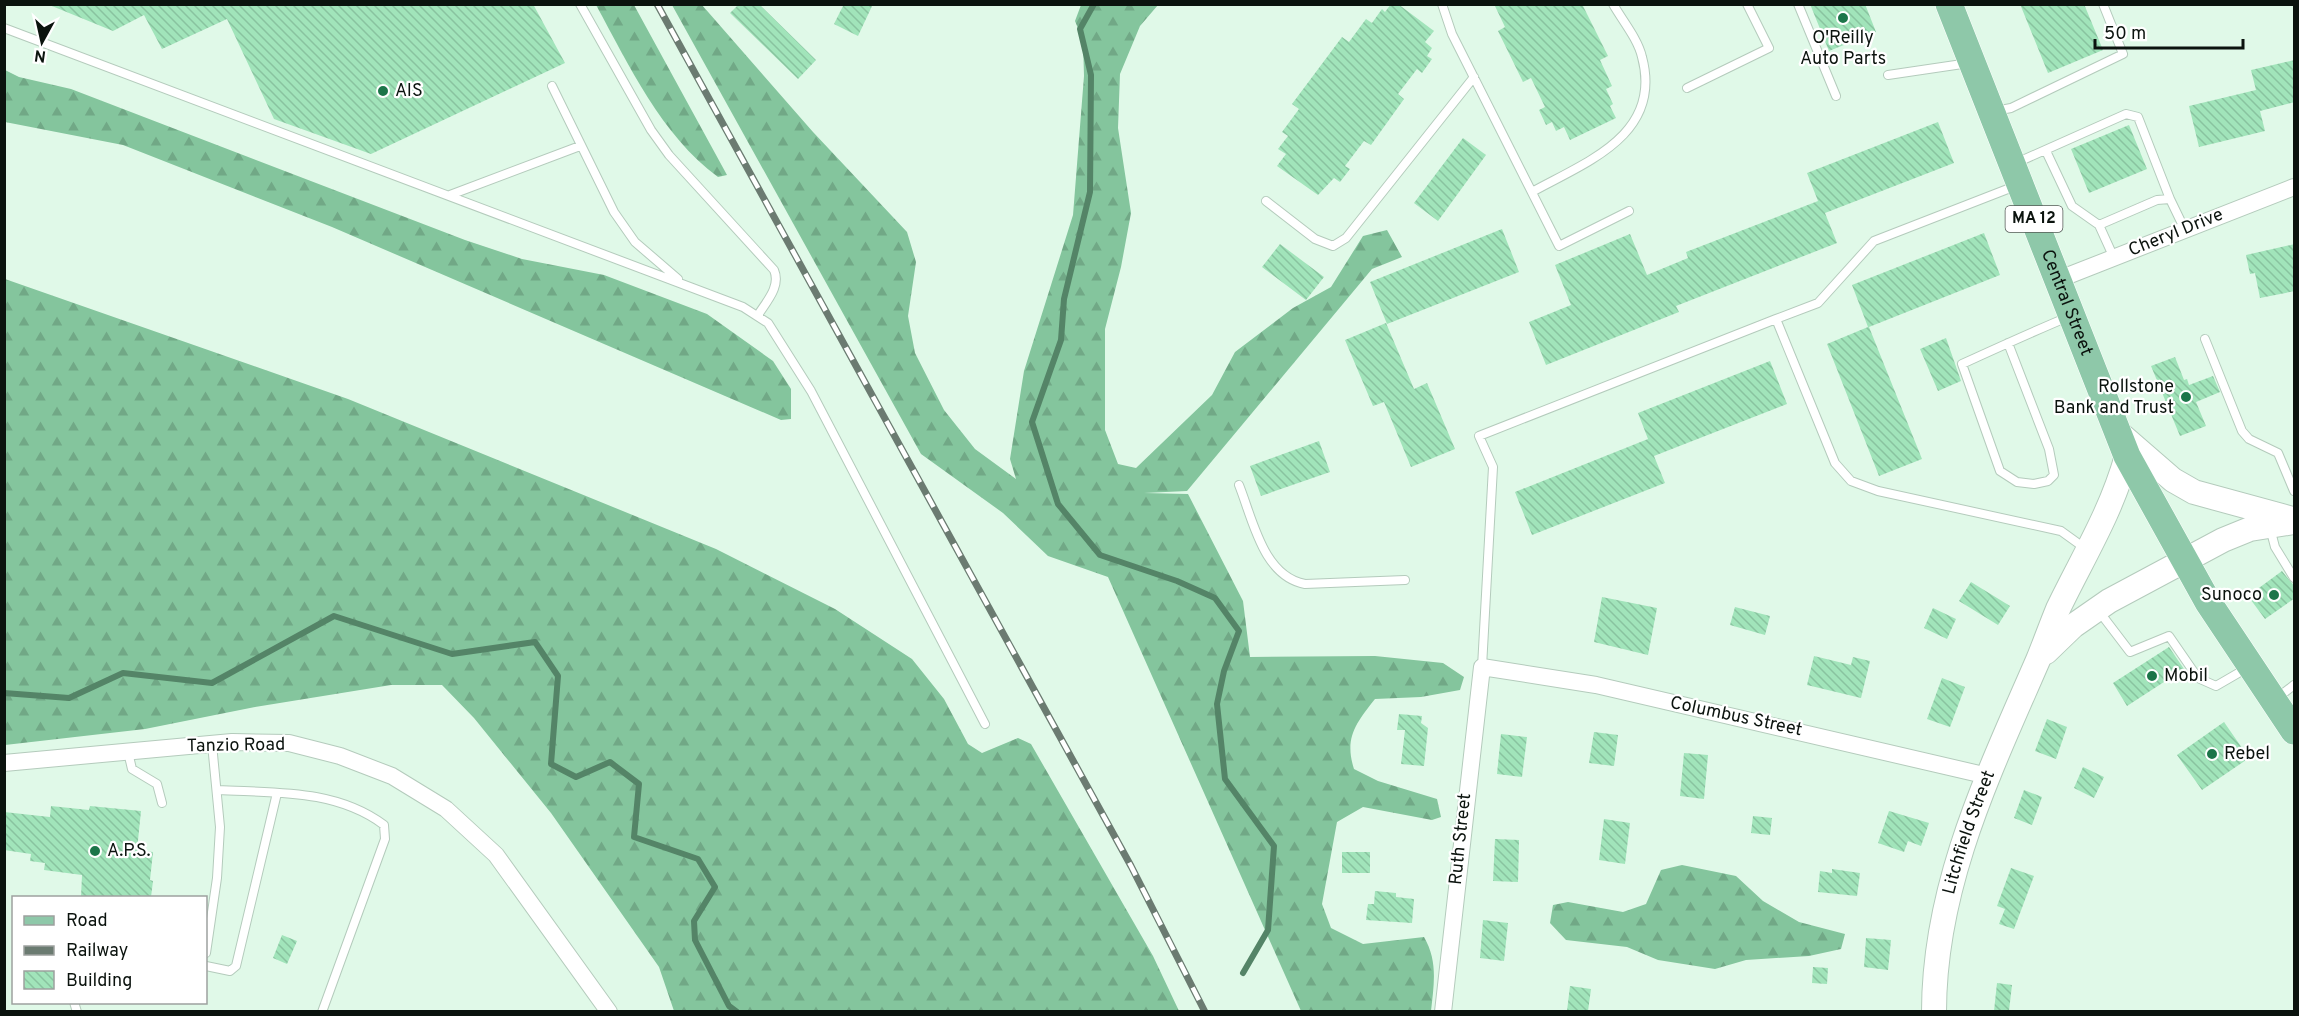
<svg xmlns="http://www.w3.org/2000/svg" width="2299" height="1016" viewBox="0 0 2299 1016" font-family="Overpass,sans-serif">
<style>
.forest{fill:url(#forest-firs)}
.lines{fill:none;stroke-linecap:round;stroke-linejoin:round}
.stream{stroke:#548467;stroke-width:6}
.building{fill:url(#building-back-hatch)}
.service-casing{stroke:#b4cbbc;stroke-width:10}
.minor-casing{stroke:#b4cbbc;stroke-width:18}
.secondary-casing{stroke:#b4cbbc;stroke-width:26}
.primary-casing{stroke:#fff;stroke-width:28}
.service{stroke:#fff;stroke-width:8}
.minor{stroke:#fff;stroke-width:16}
.secondary{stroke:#fff;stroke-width:24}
.primary{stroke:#8ec8a9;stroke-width:27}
.rail-casing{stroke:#6b7b71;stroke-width:7}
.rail{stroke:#fff;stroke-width:4.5;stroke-dasharray:14;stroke-linecap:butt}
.poi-dot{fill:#1c7549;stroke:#fff;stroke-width:2}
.labels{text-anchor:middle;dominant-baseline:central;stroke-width:4.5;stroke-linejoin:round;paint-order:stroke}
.shield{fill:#fff;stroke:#545a56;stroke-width:1.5}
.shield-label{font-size:16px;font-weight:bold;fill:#0b130e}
.poi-label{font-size:18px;fill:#0b130e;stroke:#fff;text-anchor:start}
.street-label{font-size:18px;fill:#0b130e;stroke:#fff}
</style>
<defs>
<pattern id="forest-firs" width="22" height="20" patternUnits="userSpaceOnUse" patternTransform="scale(1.5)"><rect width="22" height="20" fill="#84c59d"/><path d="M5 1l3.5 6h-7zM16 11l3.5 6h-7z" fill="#71a886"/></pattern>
<pattern id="building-back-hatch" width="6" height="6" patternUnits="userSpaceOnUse" patternTransform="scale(1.5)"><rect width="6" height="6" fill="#a1e4ba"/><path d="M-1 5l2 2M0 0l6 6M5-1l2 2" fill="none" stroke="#89c39f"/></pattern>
</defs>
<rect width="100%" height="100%" fill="#e0f9e8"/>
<path class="forest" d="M 596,5 L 634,5 L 727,175 L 718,177 C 661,135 629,65 596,5 Z
M 672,5 L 702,5 L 813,132 L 907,232 L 916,262 L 908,316 L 915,353 L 944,410 L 975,449 L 1016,479 L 1010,459 L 1024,371 L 1073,215 L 1084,76 L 1083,41 L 1075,21 L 1081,5 L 1158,5 L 1140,26 L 1120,74 L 1118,128 L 1131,213 L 1121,267 L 1105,329 L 1105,430 L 1118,464 L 1136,468 L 1212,395 L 1235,352 L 1293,308 L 1331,287 L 1363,236 L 1387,230 L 1402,257 L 1372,269 L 1187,491 L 1144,493 L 1188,494 L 1243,601 L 1250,657 L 1375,656 L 1443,663 L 1464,677 L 1460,690 L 1421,697 L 1375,699 C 1356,723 1344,738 1354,769 L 1378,781 L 1437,799 L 1441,817 L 1432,820 L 1363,807 L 1337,822 L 1322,904 L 1331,928 L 1363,944 L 1424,937 C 1438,961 1434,984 1431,1011 L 1301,1011 L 1108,577 L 1048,556 L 1003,513 L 921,454 Z
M 5,70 L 19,77 L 71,89 L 465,240 L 522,259 L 604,275 L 707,314 L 773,361 L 791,389 L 791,419 L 781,420 L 332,227 L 123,145 L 5,122 Z
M 5,279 L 348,399 L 716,549 L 835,609 L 912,659 L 944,699 L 968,744 L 982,753 L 1018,738 L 1031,744 L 1153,956 L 1179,1011 L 674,1011 L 659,967 L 551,813 L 474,718 L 442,685 L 391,685 L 255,707 L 145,729 L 5,745 Z
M 1682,865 L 1736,876 L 1763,901 L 1799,922 L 1845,934 L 1841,949 L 1809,956 L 1746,960 L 1715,969 L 1658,960 L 1627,947 L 1566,940 L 1550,923 L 1553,905 L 1568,902 L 1623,912 L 1646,904 L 1661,870 Z"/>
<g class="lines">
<path class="stream" d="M 1094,4 L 1080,29 L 1091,75 L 1090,192 L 1064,299 L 1061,340 L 1032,422 L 1058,504 L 1100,555 L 1177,581 L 1215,598 L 1239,631 L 1224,671 L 1217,704 L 1225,779 L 1274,846 L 1268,930 L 1243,973
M 4,693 L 69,698 L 123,673 L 212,683 L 334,616 L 452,654 L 535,642 L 558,676 L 551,764 L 576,777 L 610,762 L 639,784 L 634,837 L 698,859 L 715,887 L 694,921 L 695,940 L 729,1006 L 737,1012"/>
</g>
<path class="building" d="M 47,4 L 533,4 L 565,63 L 371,154 L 274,119 L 227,19 L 162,49 L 144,15 L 113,31 Z
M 739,4 L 759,4 L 816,60 L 798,79 L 730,13 Z
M 844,4 L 873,4 L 858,36 L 834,24 Z
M 1391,4 L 1398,4 L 1434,31 L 1425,42 L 1432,48 L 1427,56 L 1432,59 L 1422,73 L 1417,69 L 1398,94 L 1404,99 L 1371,145 L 1364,141 L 1345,166 L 1350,169 L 1340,182 L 1334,178 L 1318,195 L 1277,166 L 1286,154 L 1278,149 L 1288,136 L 1282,132 L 1299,109 L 1292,104 L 1342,37 L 1349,42 L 1366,19 L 1372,23 L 1382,9 L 1385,12 Z
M 1494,4 L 1582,4 L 1608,56 L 1600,60 L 1612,86 L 1606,89 L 1613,104 L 1610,106 L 1616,118 L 1570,140 L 1564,127 L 1556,131 L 1552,122 L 1546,125 L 1539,110 L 1545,107 L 1531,78 L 1523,82 L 1498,31 L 1505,27 Z
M 1810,4 L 1865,4 L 1876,32 L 1829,51 Z
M 2020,4 L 2084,4 L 2103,50 L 2048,73 Z
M 2295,60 L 2295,102 L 2260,111 L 2265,131 L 2199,147 L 2189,106 L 2256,90 L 2251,70 Z
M 1938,122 L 1954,163 L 1825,213 L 1837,243 L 1676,306 L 1679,312 L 1546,365 L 1529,322 L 1571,305 L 1555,265 L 1630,234 L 1647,275 L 1688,258 L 1686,252 L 1818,201 L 1807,173 Z
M 2129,125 L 2147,169 L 2089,193 L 2071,149 Z
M 1463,138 L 1486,155 L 1438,221 L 1414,203 Z
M 1502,229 L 1519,272 L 1387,324 L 1370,282 Z
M 1984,233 L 2000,275 L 1869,327 L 1922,459 L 1879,476 L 1827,344 L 1868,327 L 1852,285 Z
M 1280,244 L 1324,277 L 1306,300 L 1262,267 Z
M 2295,244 L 2295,291 L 2260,298 L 2255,273 L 2250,274 L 2246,255 Z
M 1386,323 L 1414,389 L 1427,383 L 1455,449 L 1411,467 L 1384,402 L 1373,406 L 1345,340 Z
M 1946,338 L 1961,381 L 1938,391 L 1920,349 Z
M 2175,357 L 2184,380 L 2187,379 L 2189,385 L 2213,376 L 2220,392 L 2196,402 L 2206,426 L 2180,436 L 2151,366 Z
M 1770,361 L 1787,404 L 1654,456 L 1665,483 L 1532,535 L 1515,492 L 1648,439 L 1638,413 Z
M 1319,441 L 1330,472 L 1261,496 L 1250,466 Z
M 2282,571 L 2295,587 L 2295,598 L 2265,619 L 2248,596 Z
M 1971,582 L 2010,606 L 1998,625 L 1959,601 Z
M 1602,597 L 1657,608 L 1648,655 L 1594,642 Z
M 1735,607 L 1770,616 L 1765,635 L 1730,625 Z
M 1933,608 L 1956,619 L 1947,639 L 1924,628 Z
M 2169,647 L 2184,669 L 2127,706 L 2113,683 Z
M 1814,656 L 1851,665 L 1853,657 L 1870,661 L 1861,698 L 1807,685 Z
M 1942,678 L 1965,687 L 1950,727 L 1927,719 Z
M 1399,714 L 1422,716 L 1421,723 L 1428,728 L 1424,766 L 1401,764 L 1405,730 L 1397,730 Z
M 2047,719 L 2067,727 L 2056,759 L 2035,751 Z
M 2224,722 L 2249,758 L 2202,790 L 2177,755 Z
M 1594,732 L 1618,735 L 1614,766 L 1589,763 Z
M 1501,734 L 1527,737 L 1522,777 L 1497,774 Z
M 1684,753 L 1708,755 L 1704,799 L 1680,796 Z
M 2083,767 L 2104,777 L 2094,798 L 2074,788 Z
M 2024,790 L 2042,797 L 2032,825 L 2014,818 Z
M 51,806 L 89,810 L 90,806 L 141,811 L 137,850 L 153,852 L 150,880 L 153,881 L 151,897 L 81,897 L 82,875 L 44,870 L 45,863 L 30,861 L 31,854 L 4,850 L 4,812 L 50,817 Z
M 1889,811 L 1929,823 L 1921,846 L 1908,841 L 1904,852 L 1878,843 Z
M 1753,816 L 1772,818 L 1770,835 L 1751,833 Z
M 1604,819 L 1630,823 L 1625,864 L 1599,860 Z
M 1495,839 L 1519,840 L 1518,882 L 1493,881 Z
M 1342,852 L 1370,852 L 1370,873 L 1342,873 Z
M 2011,868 L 2034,876 L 2014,929 L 1999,924 L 2005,909 L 1997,906 Z
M 1832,869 L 1860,873 L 1857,896 L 1818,892 L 1820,871 L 1832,873 Z
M 1375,891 L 1396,893 L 1396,897 L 1414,899 L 1412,923 L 1366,920 L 1368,904 L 1374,904 Z
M 1483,920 L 1508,923 L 1504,961 L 1480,958 Z
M 282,935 L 297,941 L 287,964 L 273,958 Z
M 1866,938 L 1891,940 L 1888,970 L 1864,967 Z
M 1813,967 L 1828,968 L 1827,984 L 1812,983 Z
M 1997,983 L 2012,985 L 2009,1011 L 1994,1011 Z
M 1570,986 L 1591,989 L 1588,1011 L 1567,1011 Z"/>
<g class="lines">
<defs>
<path id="service" d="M 580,4 L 651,130 L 669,155 L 774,270 C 781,286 767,301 758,315
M 1442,4 L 1452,34 L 1559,246 L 1629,211
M 1798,4 L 1836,96
M 4,28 L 743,307 L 768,323 L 811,391 L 985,724
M 1888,75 L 1969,63
M 552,86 L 614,212 L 635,242 L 678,279
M 1687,88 L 1769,48 L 1747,4
M 1995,111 L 2011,108 L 2123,54 L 2103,4
M 2046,151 L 2072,206 L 2099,225
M 2016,163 L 2126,114 L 2138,117 L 2170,199
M 2018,185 L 1874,241 L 1818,303 L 1776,319 L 1835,463 L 1851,481 L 1878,491 L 2061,531 L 2086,549
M 1532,192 C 1586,162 1663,135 1642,57 C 1638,39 1622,20 1613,4
M 450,195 L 580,146
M 1266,201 L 1315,239 L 1333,246 L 1346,238 L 1474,77
M 2114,258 L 2099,225 L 2157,200 L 2170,199 L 2185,230
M 2205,339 L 2242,431 L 2249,439 L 2278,453 L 2294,491
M 2008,343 L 2049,449 L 2054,475 L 2048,481 L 2034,484 L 2017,482 L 2000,471 L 1962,364 C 1997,348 2032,332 2068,317
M 1239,485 C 1253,520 1263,576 1305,584 L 1405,580
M 2270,528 L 2275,547 L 2294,578
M 2098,610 L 2130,652 L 2169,636 L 2198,678 L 2216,686 L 2247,668
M 1482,667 L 1493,467 L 1479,436 L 1776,319
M 2276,699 L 2294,685
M 128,752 L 132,769 L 157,784 L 162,803
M 218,790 C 275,793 336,789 384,825 L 385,839 L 322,1012
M 206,953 L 217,878 L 220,827 L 212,744
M 206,966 L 230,971 L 236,966 L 277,793
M 74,1002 L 77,1012"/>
<path id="minor" d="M 2057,280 L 2294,187
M 4,763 L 232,742 L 289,743 L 340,756 L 392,776 L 446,809 L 496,855 L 609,1012
M 1443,1012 L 1482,667 L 1596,685 L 1988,776"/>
<g id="secondary">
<path d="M 2120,434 L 2173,480 L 2194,492 L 2289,518"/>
<path d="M 2046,652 L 2073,626 L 2109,601 L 2223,540 L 2250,529 L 2294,522"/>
<path id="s1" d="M 1934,1012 C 1934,885 1989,773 2038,660 C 2045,643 2051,626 2058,609 C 2084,555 2110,515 2127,456"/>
</g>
<g id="primary">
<path id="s2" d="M 1949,4 L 2127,456 L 2208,602 L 2294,731"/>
</g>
</defs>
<use href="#service" class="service-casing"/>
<use href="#minor" class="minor-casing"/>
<use href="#secondary" class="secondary-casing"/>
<use href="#primary" class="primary-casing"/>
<use href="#service" class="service"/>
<use href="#minor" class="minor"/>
<use href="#secondary" class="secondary"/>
<use href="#primary" class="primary"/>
<defs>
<path id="rail" d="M 657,4 L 1131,866 L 1205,1012"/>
</defs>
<use href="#rail" class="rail-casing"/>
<use href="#rail" class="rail"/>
</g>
<g class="poi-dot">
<circle cx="1843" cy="18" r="6"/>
<circle cx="383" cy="91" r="6"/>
<circle cx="2186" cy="397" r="6"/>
<circle cx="2274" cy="595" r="6"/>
<circle cx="2152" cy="676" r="6"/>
<circle cx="2212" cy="754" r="6"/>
<circle cx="95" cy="851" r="6"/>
</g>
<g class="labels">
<rect class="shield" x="2005.5" y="206" width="57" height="26" rx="4.5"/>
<g class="shield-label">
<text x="2034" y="219">MA 12</text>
</g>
<g class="poi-label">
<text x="1843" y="38" text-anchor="middle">O'Reilly<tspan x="1843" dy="21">Auto Parts</tspan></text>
<text x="395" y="91">AIS</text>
<text x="2174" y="387" text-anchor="end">Rollstone<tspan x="2174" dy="21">Bank and Trust</tspan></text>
<text x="2262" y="595" text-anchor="end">Sunoco</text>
<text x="2164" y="676">Mobil</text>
<text x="2224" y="754">Rebel</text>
<text x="107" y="851">A.P.S.</text>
</g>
<g class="street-label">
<text transform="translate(2176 233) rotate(-22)">Cheryl Drive</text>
<text stroke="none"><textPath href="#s2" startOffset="321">Central Street</textPath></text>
<text transform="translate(1736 717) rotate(12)">Columbus Street</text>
<text transform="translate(236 746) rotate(-1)">Tanzio Road</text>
<text stroke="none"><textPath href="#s1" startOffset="184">Litchfield Street</textPath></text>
<text transform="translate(1461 839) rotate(-84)">Ruth Street</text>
</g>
</g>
<rect width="2299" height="1016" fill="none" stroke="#0b130e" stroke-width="12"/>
<rect x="12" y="896" width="195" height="108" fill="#ffffff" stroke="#9da19f" stroke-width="1.5"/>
<rect x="24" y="916" width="30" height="9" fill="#8ec8a9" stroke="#9da19f" stroke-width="1.5"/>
<text x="66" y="926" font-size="18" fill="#0b130e">Road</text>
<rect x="24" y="946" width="30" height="9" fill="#6b7b71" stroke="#9da19f" stroke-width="1.5"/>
<text x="66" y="956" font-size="18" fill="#0b130e">Railway</text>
<rect x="24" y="971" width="30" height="18" fill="url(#building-back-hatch)" stroke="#9da19f" stroke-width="1.5"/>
<text x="66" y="986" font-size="18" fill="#0b130e">Building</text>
<g transform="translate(42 42) rotate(188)" stroke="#ffffff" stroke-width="4.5" paint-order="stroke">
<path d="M0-4.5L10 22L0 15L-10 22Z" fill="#0b130e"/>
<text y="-9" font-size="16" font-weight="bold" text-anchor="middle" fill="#0b130e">N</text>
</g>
<path d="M2095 39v9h148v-9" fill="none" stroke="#0b130e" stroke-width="3"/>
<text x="2104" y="39" font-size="18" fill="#0b130e" stroke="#ffffff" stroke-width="4.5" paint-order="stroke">50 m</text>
</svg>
